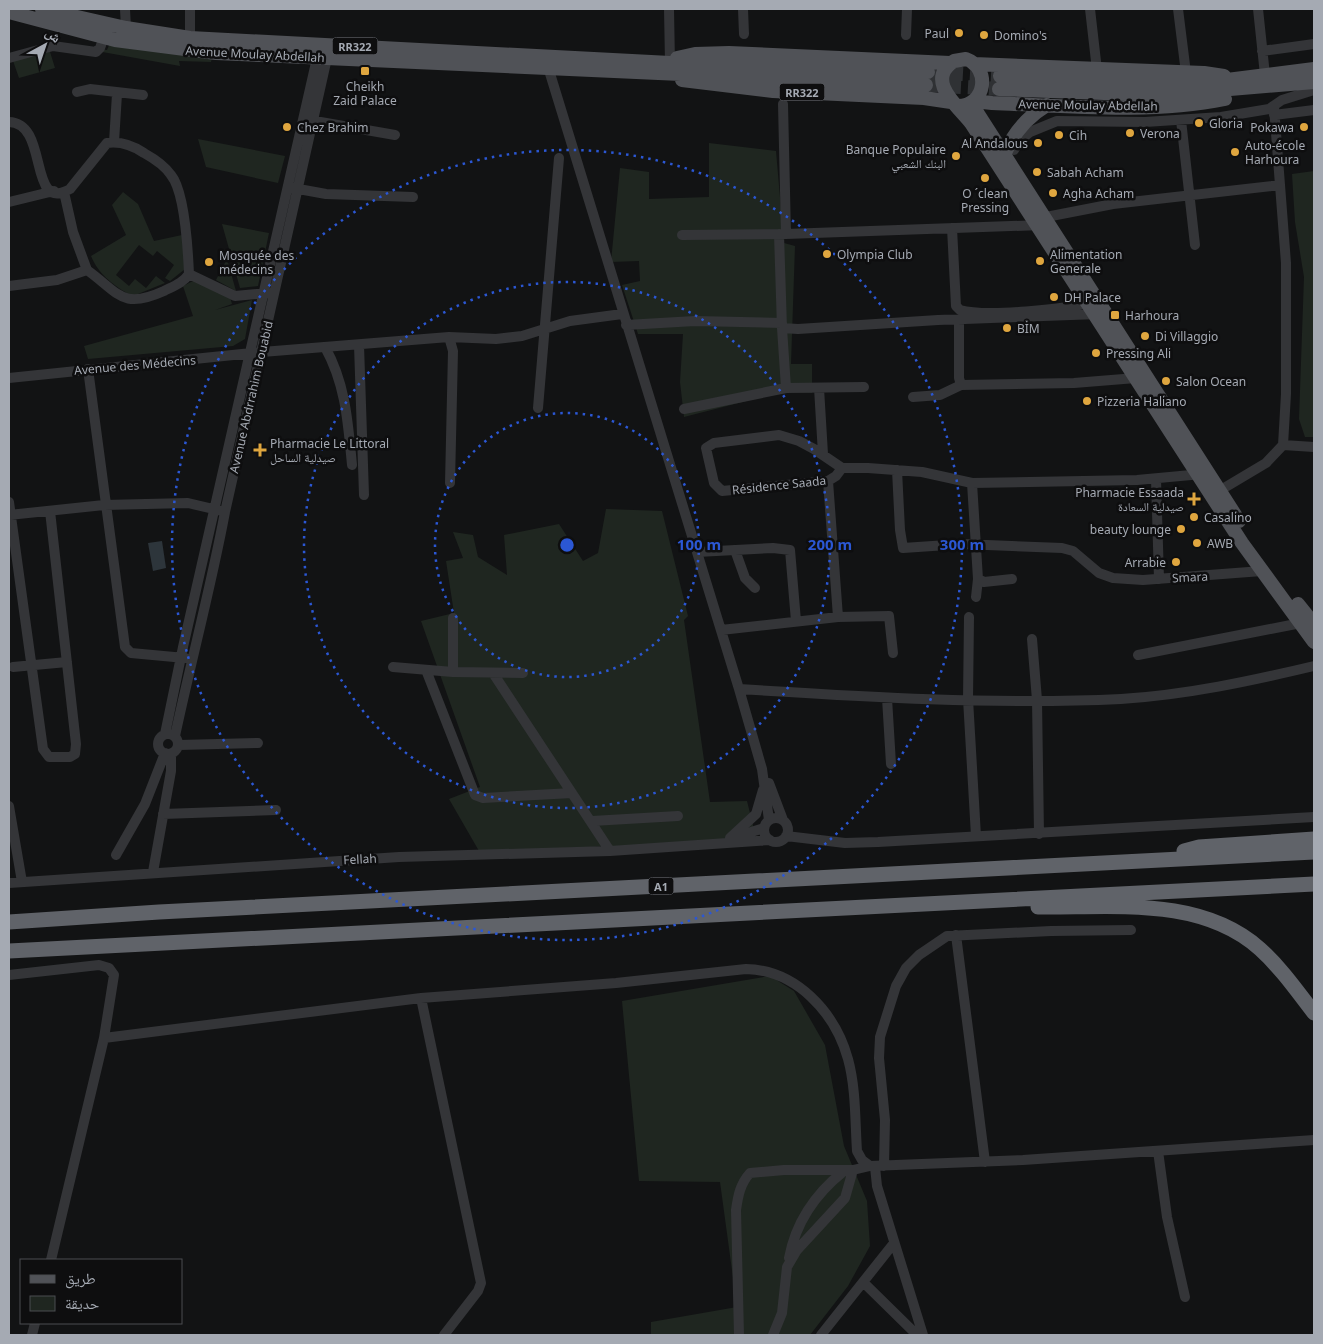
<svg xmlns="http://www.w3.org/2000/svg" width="1323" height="1344" viewBox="0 0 1323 1344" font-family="'Noto Sans','Noto Naskh Arabic',sans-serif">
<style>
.green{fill:#1f2620}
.water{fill:#2d353b}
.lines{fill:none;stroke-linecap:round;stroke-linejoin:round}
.major-tunnel{stroke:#2f3134;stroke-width:14;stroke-dasharray:14 7;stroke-linecap:butt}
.minor{stroke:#343538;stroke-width:10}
.major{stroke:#505257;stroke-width:14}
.highway{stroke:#606369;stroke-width:15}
.ring{fill:none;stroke:#2b57d4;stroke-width:2.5;stroke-dasharray:2.5 5}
.poi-dot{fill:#dfa63f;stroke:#0e0e0f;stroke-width:2}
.labels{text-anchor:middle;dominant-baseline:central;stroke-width:5;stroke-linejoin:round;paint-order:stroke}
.shield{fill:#0e0e0f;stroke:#787b82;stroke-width:1}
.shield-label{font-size:11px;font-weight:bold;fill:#a5aab3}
.poi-label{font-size:12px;fill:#a5aab3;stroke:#0e0e0f;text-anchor:start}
.street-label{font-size:12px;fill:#a5aab3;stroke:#0e0e0f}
.centre{fill:#2b57d4;stroke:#0e0e0f;stroke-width:2.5}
.ring-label{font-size:15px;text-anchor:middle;font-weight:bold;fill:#2b57d4;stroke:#0e0e0f;stroke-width:5;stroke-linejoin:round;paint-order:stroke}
</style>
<rect width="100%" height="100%" fill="#121314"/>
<path class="green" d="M 46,42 L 107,50 L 110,43 L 212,58 L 211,62 L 179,61 L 180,66 L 47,42 L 55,68 L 19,78 L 12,58 Z
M 198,139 L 285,156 L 278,183 L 206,167 Z
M 709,143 L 776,151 L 784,243 L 795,246 L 791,364 L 812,364 L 812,393 L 782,392 L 684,417 L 680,382 L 683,334 L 638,334 L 622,285 L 640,281 L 639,261 L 611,262 L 620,168 L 649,172 L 649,199 L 709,197 Z
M 1314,171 L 1314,437 L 1305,437 L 1299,419 L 1304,277 L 1295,222 L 1292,174 Z
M 123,192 L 138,204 L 154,241 L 182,235 L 185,269 L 170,281 L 165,278 L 174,265 L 157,251 L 153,256 L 139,245 L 116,275 L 129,286 L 135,279 L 146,288 L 156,276 L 165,283 L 133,296 C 116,288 98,274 91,256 L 126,235 L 112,205 Z
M 222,224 L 269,233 L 258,286 L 240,288 Z
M 227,259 L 236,291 L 216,280 Z
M 195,280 L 230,297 L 232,304 L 215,310 L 252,300 L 245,339 L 233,346 L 88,359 L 84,346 L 193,316 L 183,286 Z
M 606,509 L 662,511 L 688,616 L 684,620 L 710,802 L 747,801 L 757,841 L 479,851 L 449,799 L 480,787 L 421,621 L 454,613 L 446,561 L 463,558 L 453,532 L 473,535 L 478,557 L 507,575 L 504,535 L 559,524 L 583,561 L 598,553 Z
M 770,976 L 794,991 L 825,1045 L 844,1146 L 867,1201 L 870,1246 L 848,1286 L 810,1335 L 651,1335 L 651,1322 L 737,1307 L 720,1182 L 639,1181 L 622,1001 Z"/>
<path class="water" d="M 162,541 L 166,568 L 153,571 L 148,543 Z"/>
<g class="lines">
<path class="major-tunnel" d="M 928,72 L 1000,76
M 926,85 L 999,89"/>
<path class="minor" d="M 125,9 L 126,28
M 190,9 L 190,38
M 669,9 L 670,63
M 743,9 L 744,34
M 1090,9 L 1097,70
M 1178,9 L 1186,73
M 1258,9 L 1265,75
M 906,35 L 907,9
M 1262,51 L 1314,44
M 9,58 L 53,46 L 96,52 L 100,48 L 104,37
M 548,67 L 739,689 L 762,769 L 769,820
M 77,92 L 90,89 L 143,95
M 1274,115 L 1314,110
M 309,120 L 395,135
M 1181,120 L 1195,245
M 9,122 C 50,123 27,214 70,189 L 107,143 C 121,141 132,145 144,153 C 153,158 165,166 171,175 C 185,192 188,251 189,274 C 183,283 174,286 164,291 C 122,310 119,293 87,270 L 57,280 L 9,286
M 114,142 L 117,94
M 1014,150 L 1020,140 L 1030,132 L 1057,121 L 1145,122 L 1221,117 L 1269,109 L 1282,100 L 1314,90
M 293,188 L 326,194 L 413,197
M 64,192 L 73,232 L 87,270
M 9,202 L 54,191
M 1046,217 L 1113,204 L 1280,185
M 952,228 L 956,306 L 960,310 C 985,317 1067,310 1092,301
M 779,234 L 782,328 L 798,329 L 938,320 L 1099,314
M 786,234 L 1042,225
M 682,235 L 786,234 L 783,104
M 189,274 L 235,296 L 268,293
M 959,320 L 959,378 L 961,385
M 626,325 L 695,321 L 782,323
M 782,328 L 786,388
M 449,337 L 496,339 L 522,336 L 570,321 L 622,314
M 359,345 L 364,495
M 325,347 C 346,385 348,423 352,465
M 88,369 L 125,647 L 131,653 L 185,658
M 9,378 L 262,352 L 449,337 L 453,351 L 450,483
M 819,388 L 823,454
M 913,397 L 940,395 L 961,385 L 1074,383 L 1136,378
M 538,408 L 559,158
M 684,409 L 786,388 L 864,387
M 1283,445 L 1314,447
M 842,468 L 836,476 L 828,481 L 722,491 L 714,483 L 706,448 L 714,443 L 779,435 L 799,441 L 814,449 L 842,468 L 868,468 L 922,472 L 972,483 L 1137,480 L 1202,474
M 897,470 L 900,530 L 903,548 L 962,544 L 1062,548 L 1073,551 L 1099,573 L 1113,578 L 1143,580 L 1262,571
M 1156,479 L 1159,579
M 972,483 L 978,579 L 984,582 L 1012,579
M 1214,494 L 1266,463 L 1283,445 L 1286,394 L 1286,263 L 1274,107
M 9,502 L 43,749 L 49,757 L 70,757 L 75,754 L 76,744 L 50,511
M 9,515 L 104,505 L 188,503 L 222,511
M 735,550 L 745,578 L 755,588
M 697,552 L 773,548 L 790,550 L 796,621
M 976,597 L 978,579
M 838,617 L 889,616 L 893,653
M 969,617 L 968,699 L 976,836
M 453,618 L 453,672
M 721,630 L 838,617 L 828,481
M 1032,639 L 1037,700 L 1039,834
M 1138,655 L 1301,623
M 13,667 L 67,662
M 393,667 L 453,672 L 523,673
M 426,670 L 475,795 L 483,798 L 572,793
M 493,673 L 610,851
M 739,689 C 866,697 994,705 1121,699 C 1186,695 1251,681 1314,666
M 887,698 L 891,764
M158 744a10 10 0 1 1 20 0a10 10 0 1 1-20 0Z
M 165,734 L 183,647 L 317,58
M 175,736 C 191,661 211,587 225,512 L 327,58
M 179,745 L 258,743
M 769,783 L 783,820
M 9,806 L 22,882
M 163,814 L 276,810
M764 830a12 12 0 1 1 24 0a12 12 0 1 1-24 0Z
M 592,821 L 678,816
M 786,836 L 845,843 L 878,842 L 1314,817
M 735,837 L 764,828
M 730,838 L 756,814 L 763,790
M 116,855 L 145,804 L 165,753
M 153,872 L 171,771 L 171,754
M 9,883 L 399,857 L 610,851 L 770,840
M 956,935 L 985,1162
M 9,975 L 99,965 L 109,968 L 114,975 L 104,1038 L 51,1260
M 421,998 L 481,1283 L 478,1291 L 444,1335
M 104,1038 L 421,998 L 616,983 L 746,969 C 796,970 835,1012 848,1059 C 856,1088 855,1121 857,1151 L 862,1160 L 870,1166 L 1023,1160 L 1314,1140
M 1158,1151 L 1167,1217 L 1185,1297
M 884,1166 L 885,1120 L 879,1058 L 880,1037 L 896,986 L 906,968 L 919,955 L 947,936 L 1051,931 L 1131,930
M 875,1167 L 877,1186 L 923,1335
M 789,1258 C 796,1221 815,1194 844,1171
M 863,1282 L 917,1335
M 32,1335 L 35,1323
M 739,1335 L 736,1210 C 738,1196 740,1184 750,1173 L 784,1170 L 853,1170 L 870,1166
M 773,1335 L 782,1313 L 787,1267 L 797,1250 L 845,1198 L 853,1170
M 821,1335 L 894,1243"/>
<path class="major" d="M 42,9 L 126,28 L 190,38 L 670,63 L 928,72
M 9,12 L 115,40 L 216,53 L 926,85
M 677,58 L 695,54 L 729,53 L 950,63
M 974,64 L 1204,73 L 1224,76
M 1000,76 L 1145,84 L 1195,84 L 1314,69
M 682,80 L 773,91 L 924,98 L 951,102
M 999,89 L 1159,95 L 1314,82
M 974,101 L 992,103 C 1069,106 1150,114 1225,99
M 971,103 L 1239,521
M 958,106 C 986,106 991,68 966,59 L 954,61 C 924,81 959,107 971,123 L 1242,543 L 1314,642
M 1005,153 C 1014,132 1027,117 1047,105
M 1298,604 L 1314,624"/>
<path class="highway" d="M 1184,851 L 1199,847 L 1314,839
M 1038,907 C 1113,908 1201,896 1260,949 C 1281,968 1297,991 1314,1013
M 9,922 L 159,912 L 1314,852
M 9,951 L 1314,884"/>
</g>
<g class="ring">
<circle cx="567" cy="545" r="132"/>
<circle cx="567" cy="545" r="263"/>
<circle cx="567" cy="545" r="395"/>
</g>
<g class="poi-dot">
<circle cx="959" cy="33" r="5"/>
<circle cx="984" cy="35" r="5"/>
<rect x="360" y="66" width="10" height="10" rx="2.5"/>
<circle cx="1199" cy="123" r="5"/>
<circle cx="287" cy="127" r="5"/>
<circle cx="1304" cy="127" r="5"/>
<circle cx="1130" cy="133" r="5"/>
<circle cx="1059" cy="135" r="5"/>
<circle cx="1038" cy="143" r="5"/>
<circle cx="1235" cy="152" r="5"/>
<circle cx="956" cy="156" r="5"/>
<circle cx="1037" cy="172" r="5"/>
<circle cx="985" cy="178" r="5"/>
<circle cx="1053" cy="193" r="5"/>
<circle cx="827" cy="254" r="5"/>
<circle cx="1040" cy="261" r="5"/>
<circle cx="209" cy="262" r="5"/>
<circle cx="1054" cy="297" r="5"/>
<rect x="1110" y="310" width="10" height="10" rx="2.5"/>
<circle cx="1007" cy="328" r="5"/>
<circle cx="1145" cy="336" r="5"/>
<circle cx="1096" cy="353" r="5"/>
<circle cx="1166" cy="381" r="5"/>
<circle cx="1087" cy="401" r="5"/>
<path d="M257.5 442.5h5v5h5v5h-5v5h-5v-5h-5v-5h5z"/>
<path d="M1191.5 491.5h5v5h5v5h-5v5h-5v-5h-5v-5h5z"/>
<circle cx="1194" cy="517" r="5"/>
<circle cx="1181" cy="529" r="5"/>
<circle cx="1197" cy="543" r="5"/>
<circle cx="1176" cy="562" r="5"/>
</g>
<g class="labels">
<g class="shield">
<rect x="332.5" y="37.5" width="45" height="17" rx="4"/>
<rect x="779.5" y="83.5" width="45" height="17" rx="4"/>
<rect x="648.5" y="877.5" width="25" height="17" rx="4"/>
</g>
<g class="shield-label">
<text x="355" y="46">RR322</text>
<text x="802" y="92">RR322</text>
<text x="661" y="886">A1</text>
</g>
<g class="poi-label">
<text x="949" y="33" text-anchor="end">Paul</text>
<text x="994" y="35">Domino's</text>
<text x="365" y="86" text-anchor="middle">Cheikh<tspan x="365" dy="14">Zaid Palace</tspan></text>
<text x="1209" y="123">Gloria</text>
<text x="297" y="127">Chez Brahim</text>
<text x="1294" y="127" text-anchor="end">Pokawa</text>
<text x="1140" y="133">Verona</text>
<text x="1069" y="135">Cih</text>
<text x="1028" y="143" text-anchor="end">Al Andalous</text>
<text x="1245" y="145">Auto-école<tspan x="1245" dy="14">Harhoura</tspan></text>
<text x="946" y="149" text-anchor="end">Banque Populaire<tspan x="946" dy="14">البنك الشعبي</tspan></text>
<text x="1047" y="172">Sabah Acham</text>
<text x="985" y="193" text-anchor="middle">O ´clean<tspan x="985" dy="14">Pressing</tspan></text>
<text x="1063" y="193">Agha Acham</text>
<text x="837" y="254">Olympia Club</text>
<text x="1050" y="254">Alimentation<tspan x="1050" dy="14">Generale</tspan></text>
<text x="219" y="255">Mosquée des<tspan x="219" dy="14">médecins</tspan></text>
<text x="1064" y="297">DH Palace</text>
<text x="1125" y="315">Harhoura</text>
<text x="1017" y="328">BİM</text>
<text x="1155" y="336">Di Villaggio</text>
<text x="1106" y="353">Pressing Ali</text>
<text x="1176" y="381">Salon Ocean</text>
<text x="1097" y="401">Pizzeria Haliano</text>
<text x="270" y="443">Pharmacie Le Littoral<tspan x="270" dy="14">صيدلية الساحل</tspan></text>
<text x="1184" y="492" text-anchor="end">Pharmacie Essaada<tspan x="1184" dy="14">صيدلية السعادة</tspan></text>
<text x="1204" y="517">Casalino</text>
<text x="1171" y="529" text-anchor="end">beauty lounge</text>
<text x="1207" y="543">AWB</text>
<text x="1166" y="562" text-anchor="end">Arrabie</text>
</g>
<g class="street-label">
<text transform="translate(255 54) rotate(3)">Avenue Moulay Abdellah</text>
<text transform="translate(1088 105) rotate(1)">Avenue Moulay Abdellah</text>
<text transform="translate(135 365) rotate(-5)">Avenue des Médecins</text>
<text transform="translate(251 397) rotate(-77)">Avenue Abdrrahim Bouabid</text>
<text transform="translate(779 485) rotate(-6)">Résidence Saada</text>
<text transform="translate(1190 577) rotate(-3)">Smara</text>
<text transform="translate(360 859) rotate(-3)">Fellah</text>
</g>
</g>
<circle cx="567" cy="545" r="8" class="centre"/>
<g class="ring-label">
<text x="699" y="550">100 m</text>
<text x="830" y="550">200 m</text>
<text x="962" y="550">300 m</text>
</g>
<rect width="1323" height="1344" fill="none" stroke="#a5aab3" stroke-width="20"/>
<rect x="20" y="1259" width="162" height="65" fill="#0e0e0f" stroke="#4a4c51"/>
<rect x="30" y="1275" width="25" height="8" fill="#505257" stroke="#4a4c51"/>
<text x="65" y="1284" font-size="15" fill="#a5aab3">طريق</text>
<rect x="30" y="1296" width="25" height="15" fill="#1f2620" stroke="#4a4c51"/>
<text x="65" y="1309" font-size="15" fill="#a5aab3">حديقة</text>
<g transform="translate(45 45) rotate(40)" stroke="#0e0e0f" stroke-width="4" paint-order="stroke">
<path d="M0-4L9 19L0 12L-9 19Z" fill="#a5aab3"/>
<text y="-8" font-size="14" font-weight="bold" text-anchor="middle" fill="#a5aab3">ش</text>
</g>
</svg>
